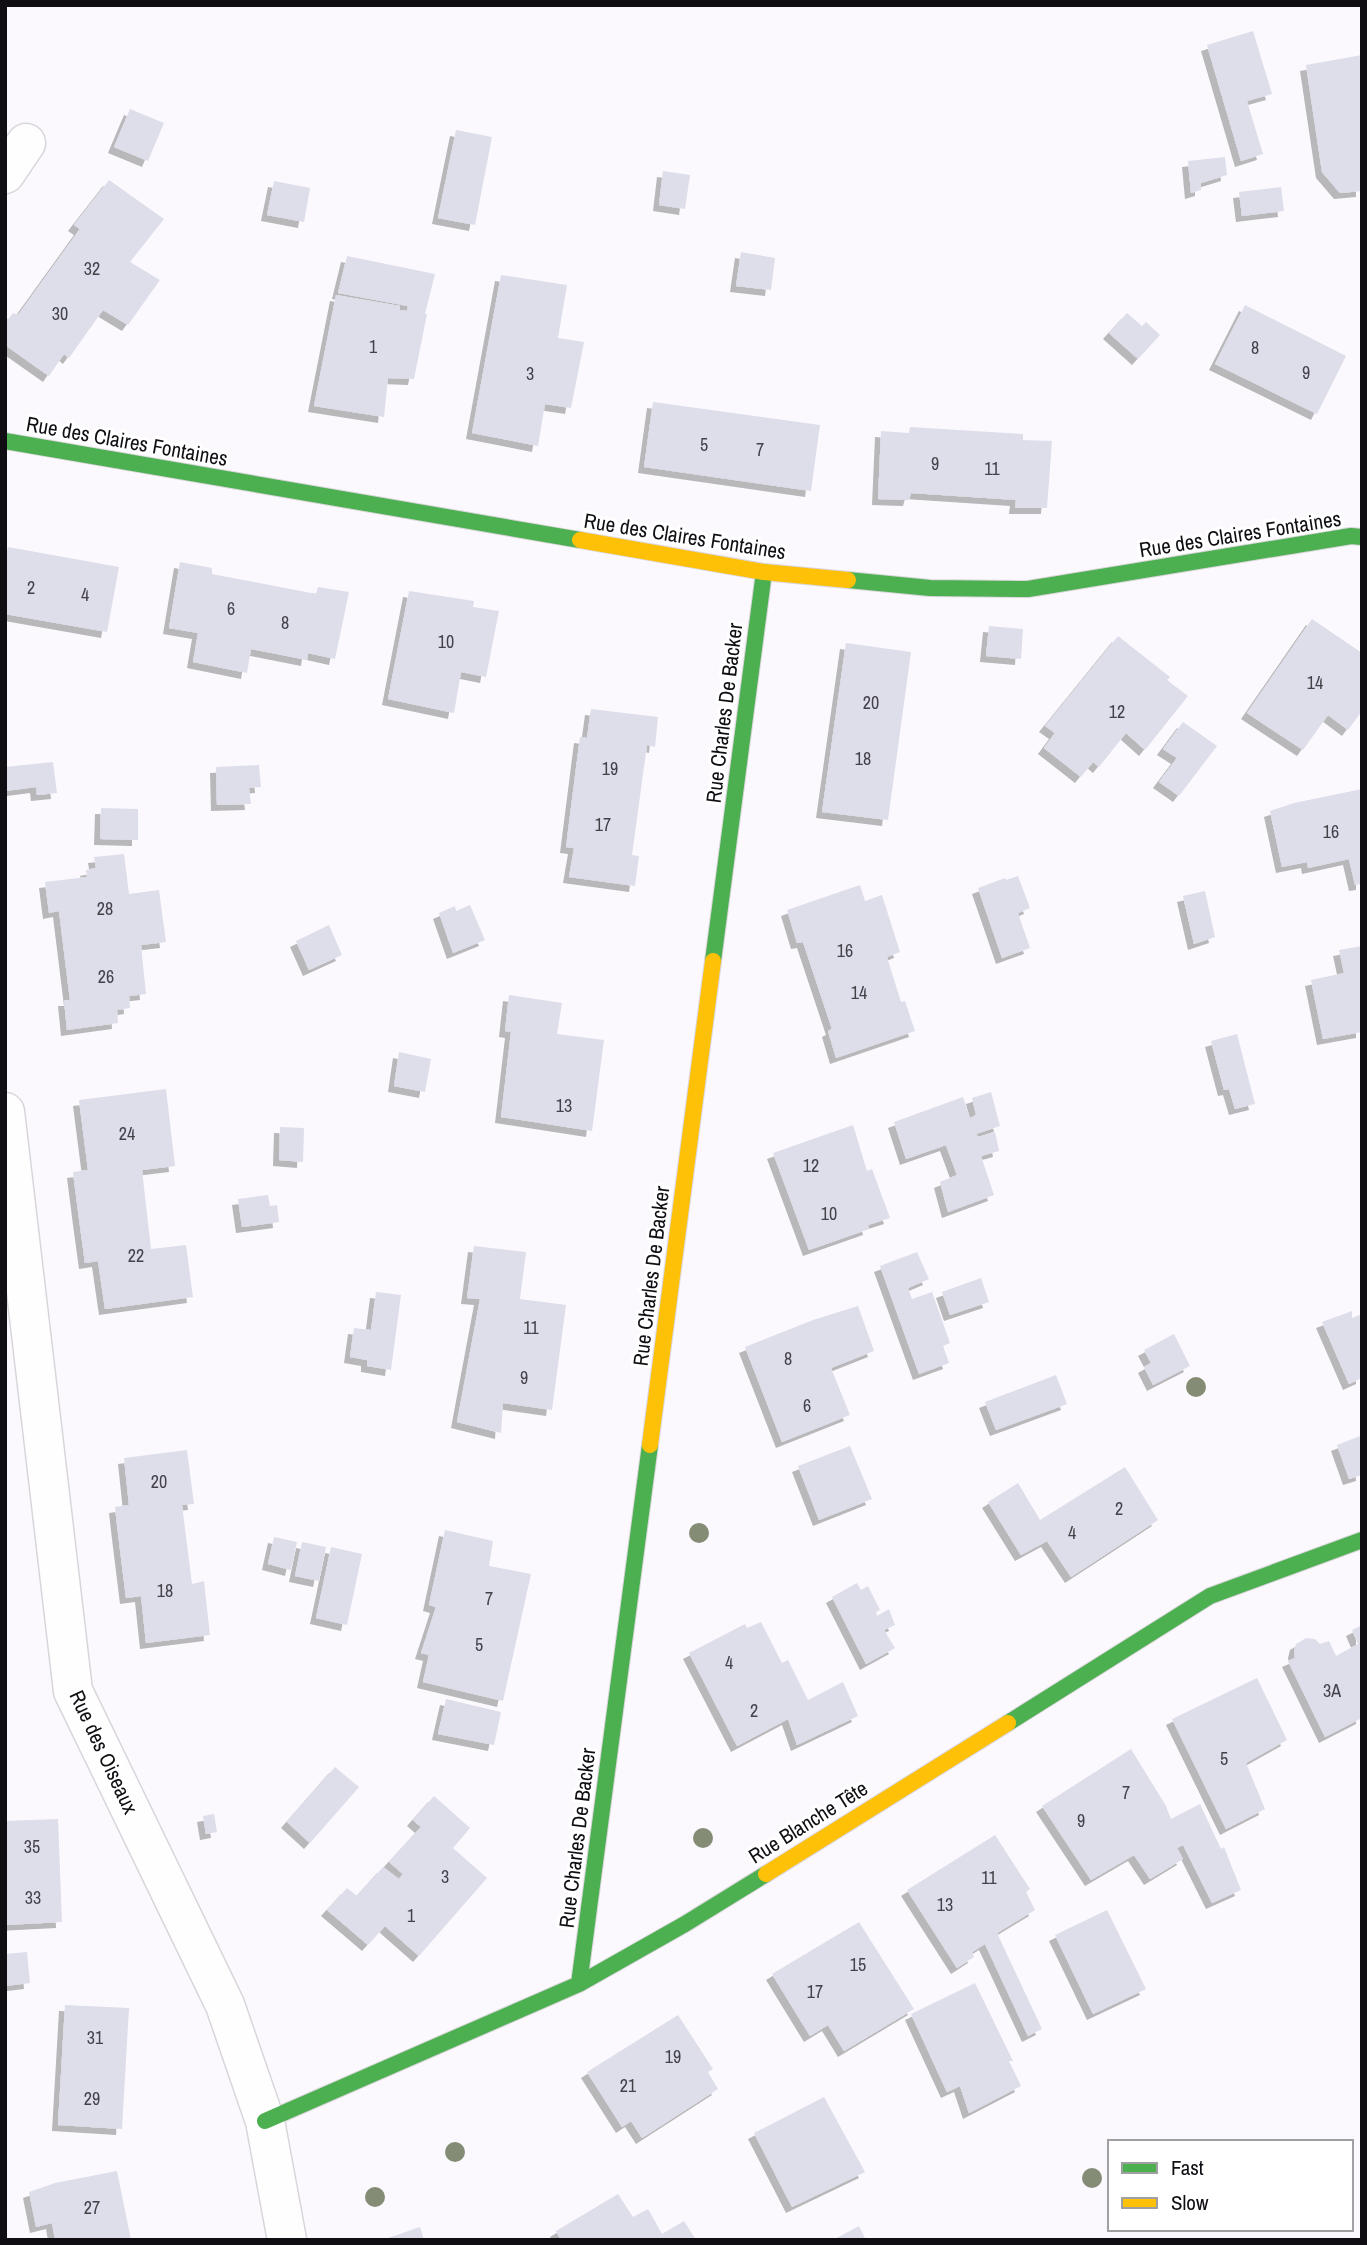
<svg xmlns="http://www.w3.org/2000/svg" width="1367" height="2245" viewBox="0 0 1367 2245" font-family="'Archivo Narrow',sans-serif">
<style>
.building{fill:#dedeeb;filter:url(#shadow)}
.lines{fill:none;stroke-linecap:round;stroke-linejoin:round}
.street-casing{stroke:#d9d6db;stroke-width:41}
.fast-casing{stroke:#d9d6db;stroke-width:18}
.slow-casing{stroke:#d9d6db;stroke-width:18}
.street{stroke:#fefeff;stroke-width:38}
.fast{stroke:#4caf50;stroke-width:16}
.slow{stroke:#ffc107;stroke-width:16}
.tree{fill:#848c76}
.labels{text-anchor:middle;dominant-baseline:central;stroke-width:6;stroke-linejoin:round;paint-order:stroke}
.number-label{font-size:18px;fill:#444249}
.street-label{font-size:21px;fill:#110e13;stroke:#fff}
</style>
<defs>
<filter id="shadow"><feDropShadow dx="-6" dy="6" stdDeviation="0" flood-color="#0004"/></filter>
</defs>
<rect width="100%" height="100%" fill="#fbf9fd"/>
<path class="building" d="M 1253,31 L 1272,94 L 1247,101 L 1263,154 L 1241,161 L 1207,45 Z
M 1362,55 L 1362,191 L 1340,193 L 1322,172 L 1306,65 Z
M 130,109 L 164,123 L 148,161 L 114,147 Z
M 456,130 L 492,137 L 475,225 L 438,218 Z
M 1225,157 L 1227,175 L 1201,183 L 1201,190 L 1191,193 L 1188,161 Z
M 663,171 L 690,175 L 685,209 L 659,205 Z
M 109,180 L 164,219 L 130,262 L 160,280 L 128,325 L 103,310 L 69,358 L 64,354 L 49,376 L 5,345 L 5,323 L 13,313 L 18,315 L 80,229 L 74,225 Z
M 274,181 L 310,188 L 304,222 L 267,215 Z
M 1281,187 L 1284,211 L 1242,216 L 1239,192 Z
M 741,252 L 775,258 L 771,290 L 736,286 Z
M 347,256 L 435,274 L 425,314 L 427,314 L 414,379 L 388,378 L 384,417 L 314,406 L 336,295 L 400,306 L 400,310 L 407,311 L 408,306 L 338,293 Z
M 501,275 L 567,285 L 558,338 L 584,342 L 571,408 L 545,404 L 538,446 L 472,433 Z
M 1245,305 L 1346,356 L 1317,414 L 1215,364 Z
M 1127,313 L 1142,326 L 1146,322 L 1160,335 L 1138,359 L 1109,333 Z
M 653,402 L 820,425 L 811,491 L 644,467 Z
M 910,427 L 1023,434 L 1023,440 L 1052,441 L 1047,508 L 1015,508 L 1016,500 L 911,493 L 909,500 L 878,499 L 881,431 L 909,433 Z
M 8,547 L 119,567 L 107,632 L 5,614 L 5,561 Z
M 180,562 L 212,568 L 212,574 L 316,594 L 318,587 L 349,592 L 335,659 L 308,653 L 307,660 L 251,649 L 247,673 L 193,662 L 198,633 L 169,628 Z
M 409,591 L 474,601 L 473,607 L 499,611 L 486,677 L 461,672 L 454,713 L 388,699 Z
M 1312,619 L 1362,653 L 1362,711 L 1348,730 L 1328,715 L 1303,750 L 1247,713 Z
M 989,626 L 1023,629 L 1021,659 L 986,656 Z
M 1118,636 L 1170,677 L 1167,680 L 1188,696 L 1145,750 L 1126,733 L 1099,767 L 1093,762 L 1081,777 L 1044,748 L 1055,733 L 1045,726 Z
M 846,643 L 911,652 L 888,820 L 822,812 Z
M 591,709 L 658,717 L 655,747 L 647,745 L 632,855 L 639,856 L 635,886 L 569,877 L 574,848 L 566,847 L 580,737 L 587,738 Z
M 1183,722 L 1217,746 L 1179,796 L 1159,782 L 1177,758 L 1163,749 Z
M 53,762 L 57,793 L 37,795 L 36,787 L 5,791 L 5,767 Z
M 259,765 L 261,787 L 249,788 L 251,804 L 217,805 L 216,767 Z
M 1362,789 L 1362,884 L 1355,885 L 1349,859 L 1308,868 L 1307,862 L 1282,867 L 1270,811 L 1294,803 Z
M 101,808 L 138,809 L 138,840 L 100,839 Z
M 124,854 L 129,894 L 159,890 L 166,942 L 141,945 L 146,994 L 129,996 L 130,1008 L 117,1010 L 118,1023 L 67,1030 L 64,1000 L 70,1000 L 59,911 L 49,913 L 45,882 L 87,877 L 86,870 L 96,868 L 94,857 Z
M 1018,876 L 1030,908 L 1018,913 L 1030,948 L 1002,958 L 978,888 L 1005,878 L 1006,880 Z
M 860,885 L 865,901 L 882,895 L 900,952 L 887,957 L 901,1002 L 905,1001 L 915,1031 L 836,1058 L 828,1031 L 832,1029 L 803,942 L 797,943 L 787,910 Z
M 1205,891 L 1215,937 L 1194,944 L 1183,896 Z
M 470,905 L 485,940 L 453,953 L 439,913 L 455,906 L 456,911 Z
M 329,925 L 342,955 L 309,970 L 296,941 Z
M 1362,946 L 1362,1032 L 1323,1039 L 1311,980 L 1344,973 L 1339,950 Z
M 509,995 L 562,1003 L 557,1034 L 604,1040 L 592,1131 L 501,1117 L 511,1032 L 505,1031 Z
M 1237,1034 L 1255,1104 L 1235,1109 L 1229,1089 L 1224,1090 L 1211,1041 Z
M 399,1052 L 431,1059 L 425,1092 L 394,1086 Z
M 166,1089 L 175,1166 L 142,1170 L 151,1249 L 186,1245 L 193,1297 L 105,1309 L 98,1261 L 85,1263 L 79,1219 L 73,1172 L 88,1170 L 79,1100 Z
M 991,1092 L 1000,1126 L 976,1134 L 978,1137 L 995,1132 L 999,1151 L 981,1156 L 994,1195 L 948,1212 L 940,1182 L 957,1175 L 946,1145 L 906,1159 L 894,1122 L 963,1097 L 970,1118 L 976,1115 L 972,1098 Z
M 853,1125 L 867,1171 L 872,1169 L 890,1218 L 868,1225 L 869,1229 L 809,1250 L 773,1153 Z
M 280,1127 L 304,1128 L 303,1162 L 279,1160 Z
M 268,1195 L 270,1206 L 277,1205 L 279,1222 L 242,1227 L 238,1199 Z
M 474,1246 L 526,1252 L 520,1299 L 566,1305 L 552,1410 L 503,1403 L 501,1433 L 457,1422 L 480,1299 L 467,1298 Z
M 917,1252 L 929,1279 L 908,1288 L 912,1299 L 932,1292 L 950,1343 L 943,1346 L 949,1363 L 919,1374 L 880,1266 Z
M 981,1278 L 989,1302 L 950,1315 L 942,1292 Z
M 376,1292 L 401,1295 L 391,1370 L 367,1366 L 367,1360 L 350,1357 L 354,1328 L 371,1330 Z
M 858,1306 L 874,1351 L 831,1368 L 850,1415 L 782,1442 L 745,1347 L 813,1320 Z
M 1352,1311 L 1352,1318 L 1362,1314 L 1362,1378 L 1349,1384 L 1322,1322 Z
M 1174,1334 L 1190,1366 L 1153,1385 L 1144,1367 L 1151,1363 L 1144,1350 Z
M 1056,1375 L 1067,1404 L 996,1430 L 985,1402 Z
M 1360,1436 L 1362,1475 L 1349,1479 L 1337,1445 Z
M 850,1446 L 872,1499 L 819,1520 L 798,1466 Z
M 187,1450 L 194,1504 L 182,1505 L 192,1584 L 204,1581 L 210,1635 L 146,1643 L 141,1596 L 126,1598 L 117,1525 L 115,1507 L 129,1505 L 124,1458 Z
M 1125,1467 L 1158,1520 L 1071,1577 L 1047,1541 L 1021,1555 L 988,1502 L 1018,1483 L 1040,1520 Z
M 445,1530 L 493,1541 L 489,1566 L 531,1574 L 503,1701 L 423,1682 L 429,1655 L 421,1653 L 436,1607 L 429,1605 Z
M 274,1537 L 297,1542 L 291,1570 L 268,1564 Z
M 302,1542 L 326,1547 L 319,1581 L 295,1576 Z
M 331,1547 L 362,1554 L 347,1625 L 316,1618 Z
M 857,1583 L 861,1590 L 868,1586 L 880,1610 L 876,1612 L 877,1616 L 889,1609 L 895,1625 L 884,1630 L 895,1648 L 866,1664 L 832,1597 Z
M 761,1622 L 782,1663 L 788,1660 L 808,1700 L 843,1682 L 858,1716 L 797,1745 L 788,1719 L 737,1746 L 689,1653 L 745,1624 L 747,1628 Z
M 1362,1625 L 1362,1718 L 1325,1737 L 1288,1661 L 1295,1658 L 1294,1652 L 1296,1644 L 1306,1638 L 1315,1639 L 1320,1644 L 1329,1641 L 1336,1656 L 1358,1644 L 1352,1630 Z
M 1257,1678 L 1287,1740 L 1246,1763 L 1265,1809 L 1226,1829 L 1172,1719 Z
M 446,1699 L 501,1712 L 494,1745 L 438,1734 Z
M 1131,1749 L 1166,1806 L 1171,1819 L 1200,1804 L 1221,1849 L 1224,1847 L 1241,1890 L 1212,1903 L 1183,1845 L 1177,1848 L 1183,1859 L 1150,1879 L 1134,1855 L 1091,1880 L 1042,1806 Z
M 335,1767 L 359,1787 L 310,1843 L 287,1822 Z
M 434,1796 L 470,1828 L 453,1848 L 487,1878 L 419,1956 L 385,1926 L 368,1945 L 327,1910 L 347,1888 L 357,1896 L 383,1867 L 399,1879 L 403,1874 L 389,1862 L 421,1827 L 413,1820 Z
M 214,1814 L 217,1832 L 206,1834 L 203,1816 Z
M 58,1819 L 62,1922 L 5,1925 L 5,1821 Z
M 995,1835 L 1030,1889 L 1026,1892 L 1035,1910 L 997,1933 L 1042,2029 L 1028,2036 L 985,1944 L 972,1952 L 974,1957 L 957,1968 L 907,1890 Z
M 1107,1910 L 1146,1989 L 1093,2014 L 1055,1935 Z
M 859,1922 L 914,2009 L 844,2051 L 828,2025 L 810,2036 L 772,1974 Z
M 27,1952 L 30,1983 L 5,1986 L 5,1954 Z
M 975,1983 L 1013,2061 L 1009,2061 L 1021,2086 L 969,2113 L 960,2086 L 947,2092 L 911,2014 Z
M 65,2005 L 129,2008 L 122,2129 L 58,2125 Z
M 678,2015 L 713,2069 L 708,2072 L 718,2089 L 642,2138 L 631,2121 L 622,2127 L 587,2072 Z
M 824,2097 L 865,2172 L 792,2207 L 754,2133 Z
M 117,2171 L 131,2240 L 55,2240 L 52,2223 L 36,2227 L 29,2192 L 55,2183 Z
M 618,2194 L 633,2217 L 648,2209 L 662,2234 L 684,2221 L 696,2240 L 561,2240 L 556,2231 Z
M 859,2226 L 866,2240 L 833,2240 Z
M 420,2227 L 424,2240 L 385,2240 L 385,2239 Z"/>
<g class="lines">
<defs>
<path id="street" d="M 5,174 L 26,143
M 5,1112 L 73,1691 L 225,2005 L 265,2121 L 287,2240"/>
<path id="fast" d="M 5,441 L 580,540
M 848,580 L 930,588 L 1028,589 L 1351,536 L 1362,537
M 713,961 L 764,572
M 1008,1723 L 1210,1596 L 1362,1540
M 579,1984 L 650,1445
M 265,2121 L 579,1984 L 685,1924 L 766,1874"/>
<path id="slow" d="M 580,540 L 764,572 L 848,580
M 650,1445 L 713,961
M 766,1874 L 1008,1723"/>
</defs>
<use href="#street" class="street-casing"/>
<use href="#fast" class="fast-casing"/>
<use href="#slow" class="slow-casing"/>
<use href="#street" class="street"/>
<use href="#fast" class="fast"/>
<use href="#slow" class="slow"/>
</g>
<g class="tree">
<circle cx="1196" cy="1387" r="10"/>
<circle cx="699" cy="1533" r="10"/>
<circle cx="703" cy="1838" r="10"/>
<circle cx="455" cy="2152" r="10"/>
<circle cx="1092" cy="2178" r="10"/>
<circle cx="375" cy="2197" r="10"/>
</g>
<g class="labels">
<g class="number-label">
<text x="92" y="268">32</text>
<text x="60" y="313">30</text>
<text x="373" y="346">1</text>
<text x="1255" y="347">8</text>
<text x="1306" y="372">9</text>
<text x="530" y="373">3</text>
<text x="704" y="444">5</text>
<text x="760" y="449">7</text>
<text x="935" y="463">9</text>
<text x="992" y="468">11</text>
<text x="31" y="587">2</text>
<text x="85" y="594">4</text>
<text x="231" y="608">6</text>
<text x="285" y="622">8</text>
<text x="446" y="641">10</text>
<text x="1315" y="682">14</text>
<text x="871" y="702">20</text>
<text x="1117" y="711">12</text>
<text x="863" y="758">18</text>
<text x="610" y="768">19</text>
<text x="603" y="824">17</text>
<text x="1331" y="831">16</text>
<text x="105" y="908">28</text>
<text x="845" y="950">16</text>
<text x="106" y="976">26</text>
<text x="859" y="992">14</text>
<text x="564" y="1105">13</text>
<text x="127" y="1133">24</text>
<text x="811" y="1165">12</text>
<text x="829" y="1213">10</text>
<text x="136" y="1255">22</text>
<text x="531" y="1327">11</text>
<text x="788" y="1358">8</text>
<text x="524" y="1377">9</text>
<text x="807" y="1405">6</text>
<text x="159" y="1481">20</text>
<text x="1119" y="1508">2</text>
<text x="1072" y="1532">4</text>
<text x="165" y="1590">18</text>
<text x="489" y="1598">7</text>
<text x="479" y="1644">5</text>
<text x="729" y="1662">4</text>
<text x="1332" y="1690">3A</text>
<text x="754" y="1710">2</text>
<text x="1224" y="1758">5</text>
<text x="1126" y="1792">7</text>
<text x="1081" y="1820">9</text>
<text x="32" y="1846">35</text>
<text x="445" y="1876">3</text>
<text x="989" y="1877">11</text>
<text x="33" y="1897">33</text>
<text x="945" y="1904">13</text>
<text x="411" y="1915">1</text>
<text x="858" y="1964">15</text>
<text x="815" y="1991">17</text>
<text x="95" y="2037">31</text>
<text x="673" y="2056">19</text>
<text x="628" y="2085">21</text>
<text x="92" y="2098">29</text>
<text x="92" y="2207">27</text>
</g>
<g class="street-label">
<text transform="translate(127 441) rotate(10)">Rue des Claires Fontaines</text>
<text transform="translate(1240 534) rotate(-9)">Rue des Claires Fontaines</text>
<text transform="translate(685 536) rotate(9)">Rue des Claires Fontaines</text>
<text transform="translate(724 713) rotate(-83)">Rue Charles De Backer</text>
<text transform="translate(651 1276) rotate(-83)">Rue Charles De Backer</text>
<text transform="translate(104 1752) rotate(65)">Rue des Oiseaux</text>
<text transform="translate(808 1822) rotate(-32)">Rue Blanche Tête</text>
<text transform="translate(577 1838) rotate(-83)">Rue Charles De Backer</text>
</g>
</g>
<rect width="1367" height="2245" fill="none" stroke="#110e13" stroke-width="14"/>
<rect x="1108" y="2140" width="245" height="91" fill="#ffffff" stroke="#a09fa1" stroke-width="2"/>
<rect x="1122" y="2163" width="35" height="10" fill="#4caf50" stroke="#a09fa1" stroke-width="2"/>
<text x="1171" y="2175" font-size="21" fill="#110e13">Fast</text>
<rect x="1122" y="2198" width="35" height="10" fill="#ffc107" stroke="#a09fa1" stroke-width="2"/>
<text x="1171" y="2210" font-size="21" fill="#110e13">Slow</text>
</svg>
